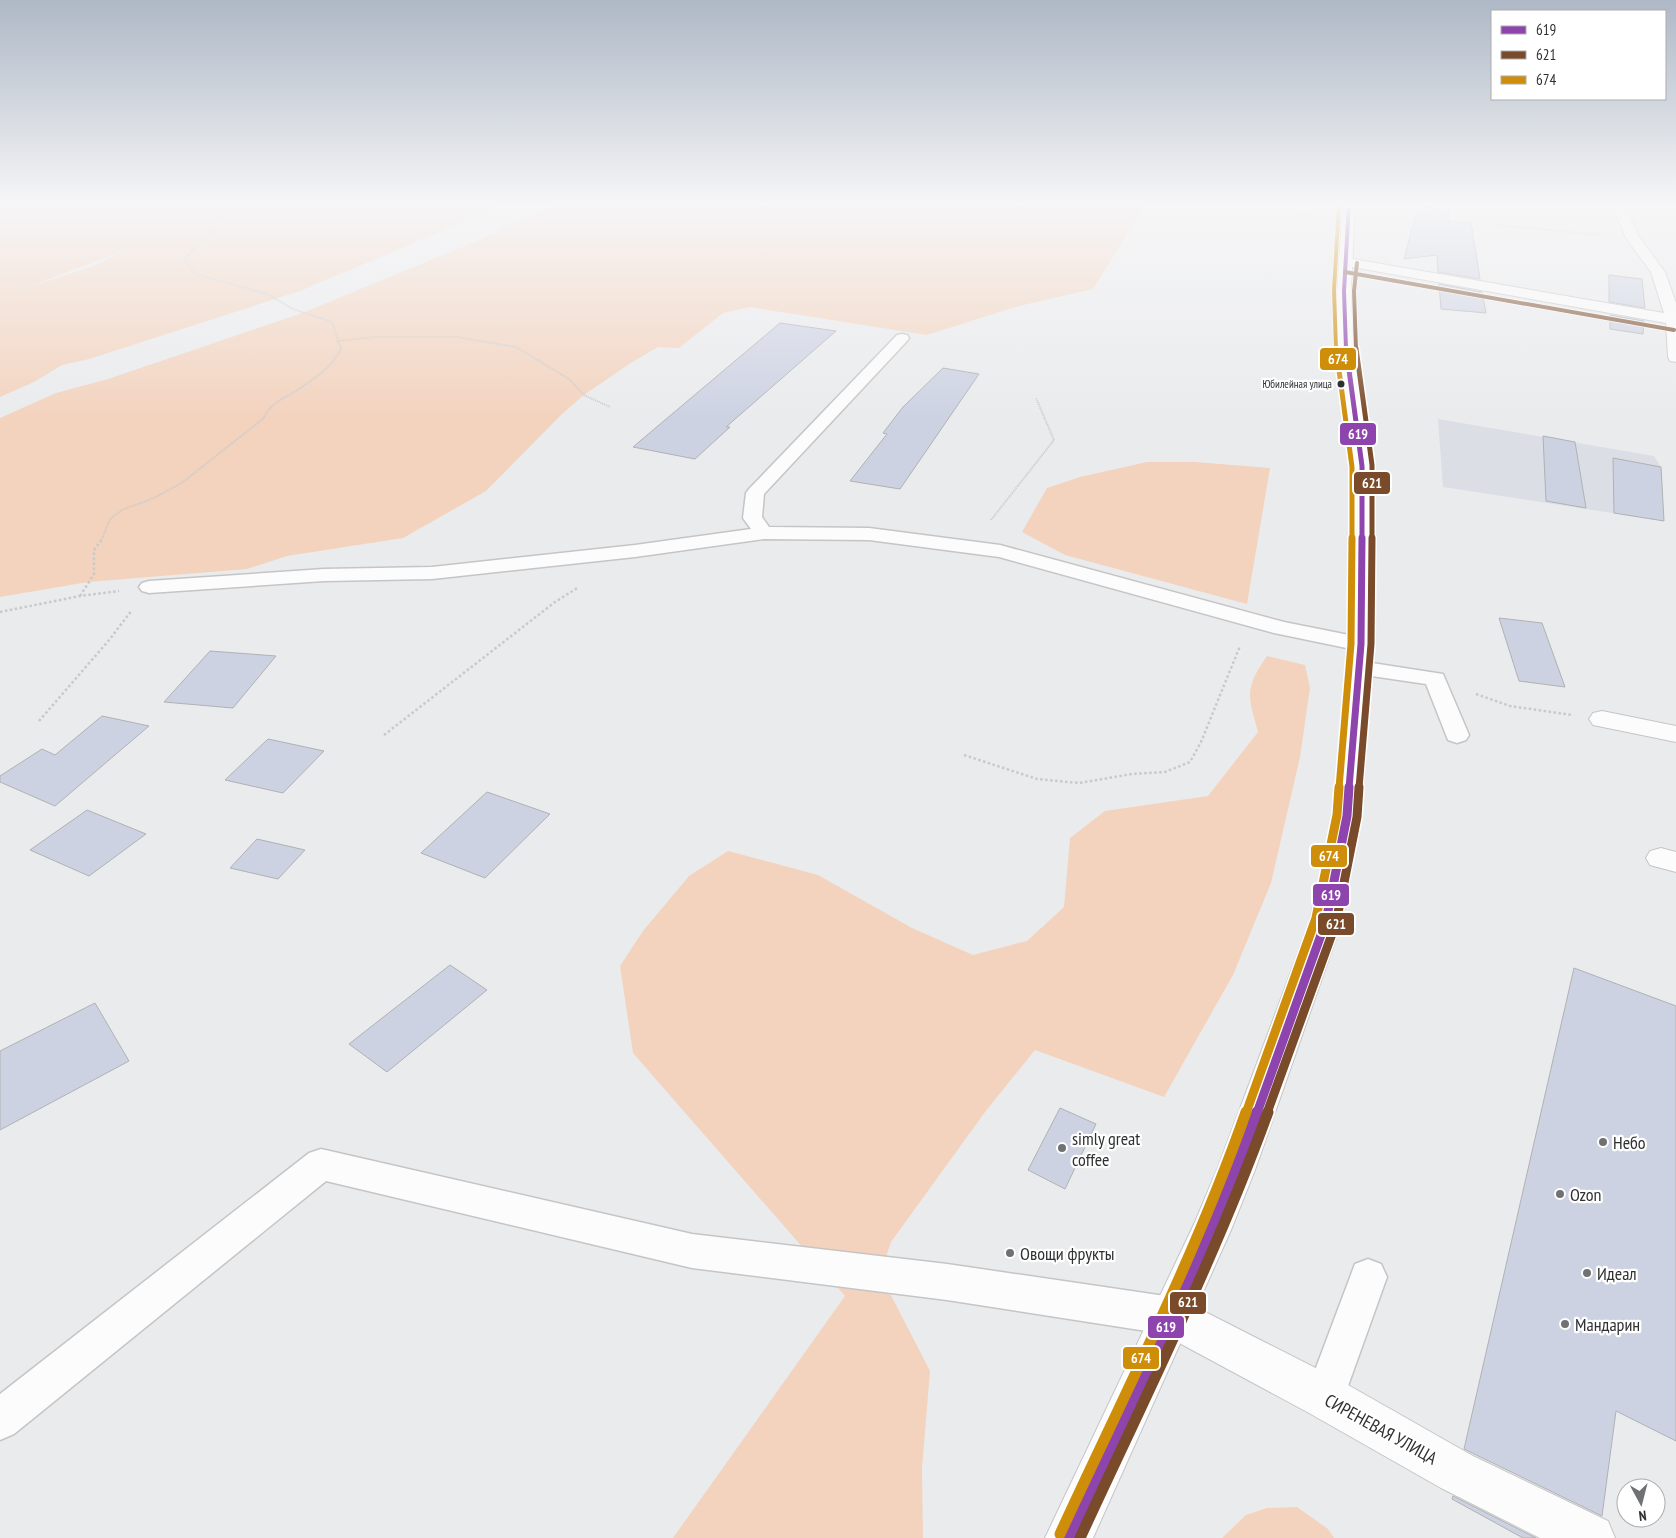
<svg xmlns="http://www.w3.org/2000/svg" width="1676" height="1538" viewBox="0 0 1676 1538" font-family="'PT Sans Narrow',sans-serif">
<style>
.built{fill:#dbdee5}
.green{fill:#f3d3be;fill-rule:evenodd}
.building{fill:#cdd2e3;stroke:#b0b1b2}
.lines{fill:none;stroke-linecap:round;stroke-linejoin:round}
.lane-casing{stroke:#c5c5c6;stroke-width:3}
.street-casing{stroke:#c5c5c6;stroke-width:2}
.secondary-casing{stroke:#c5c5c6;stroke-width:2}
.path-far1{stroke:#c9c9ca;stroke-width:2;stroke-dasharray:1 1;stroke-linecap:butt}
.path{stroke:#c9c9ca;stroke-width:2.5;stroke-dasharray:2.5 2.5;stroke-linecap:butt}
.lane{fill:#fcfcfc;fill-rule:evenodd}
.street{fill:#fcfcfc;fill-rule:evenodd}
.secondary{fill:#fcfcfc;fill-rule:evenodd}
.bus-1-far4-casing{stroke:#fff;stroke-width:5.5}
.bus-1-far3-casing{stroke:#fff;stroke-width:8}
.bus-1-far2-casing{stroke:#fff;stroke-width:10}
.bus-1-far1-casing{stroke:#fff;stroke-width:12}
.bus-1-casing{stroke:#fff;stroke-width:15}
.bus-2-far4-casing{stroke:#fff;stroke-width:5.5}
.bus-2-far3-casing{stroke:#fff;stroke-width:8}
.bus-2-far2-casing{stroke:#fff;stroke-width:10}
.bus-2-far1-casing{stroke:#fff;stroke-width:12}
.bus-2-casing{stroke:#fff;stroke-width:15}
.bus-3-far4-casing{stroke:#fff;stroke-width:5.5}
.bus-3-far3-casing{stroke:#fff;stroke-width:8}
.bus-3-far2-casing{stroke:#fff;stroke-width:10}
.bus-3-far1-casing{stroke:#fff;stroke-width:12}
.bus-3-casing{stroke:#fff;stroke-width:15}
.bus-1-far4{stroke:#8e44ad;stroke-width:4}
.bus-1-far3{stroke:#8e44ad;stroke-width:5}
.bus-1-far2{stroke:#8e44ad;stroke-width:7}
.bus-1-far1{stroke:#8e44ad;stroke-width:9}
.bus-1{stroke:#8e44ad;stroke-width:11}
.bus-2-far4{stroke:#7a4b2a;stroke-width:4}
.bus-2-far3{stroke:#7a4b2a;stroke-width:5}
.bus-2-far2{stroke:#7a4b2a;stroke-width:7}
.bus-2-far1{stroke:#7a4b2a;stroke-width:9}
.bus-2{stroke:#7a4b2a;stroke-width:11}
.bus-3-far4{stroke:#cf8e0a;stroke-width:4}
.bus-3-far3{stroke:#cf8e0a;stroke-width:5}
.bus-3-far2{stroke:#cf8e0a;stroke-width:7}
.bus-3-far1{stroke:#cf8e0a;stroke-width:9}
.bus-3{stroke:#cf8e0a;stroke-width:11}
.bus-dot{fill:#2f3031;stroke:#fff;stroke-width:2}
.poi-dot{fill:#707173;stroke:#fff;stroke-width:2}
.labels{text-anchor:middle;dominant-baseline:central;stroke-width:4.5;stroke-linejoin:round;paint-order:stroke}
.far-bus-label{font-size:11px;fill:#2f3031;stroke:#fff;text-anchor:end}
.near-poi-label{font-size:18px;fill:#2f3031;stroke:#fff;text-anchor:start}
.near-street-label{font-size:18px;fill:#2f3031;stroke:#fff}
.line-badge{stroke:#fff;stroke-width:2}
.badge-label{font-size:14px;text-anchor:middle;font-weight:bold;fill:#fff}
</style>
<rect width="100%" height="100%" fill="#eaebed"/>
<path class="built" d="M 1438,419 L 1654,456 L 1661,467 L 1664,521 L 1443,487 Z"/>
<path class="green" d="M 0,203 L 508,203 L 300,291 L 89,359 L 62,365 L 34,382 L 0,397 ZM 123,251 L 96,265 L 21,290 Z
M 558,203 L 1123,203 L 1144,207 L 1093,289 L 1015,307 L 927,335 L 750,307 L 723,313 L 679,348 L 658,347 L 629,364 L 584,395 L 562,414 L 486,491 L 403,538 L 287,556 L 247,569 L 88,582 L 0,597 L 0,418 L 56,393 L 108,379 L 305,312 L 496,233 Z
M 1147,462 L 1195,462 L 1270,468 L 1247,604 L 1065,555 L 1022,532 L 1047,488 L 1080,477 Z
M 1267,656 L 1305,665 L 1310,688 L 1300,757 L 1271,883 L 1233,975 L 1164,1097 L 1035,1050 L 985,1112 L 891,1242 L 880,1274 L 930,1371 L 922,1468 L 923,1538 L 673,1538 L 845,1296 L 633,1053 L 620,966 L 643,931 L 689,876 L 728,851 L 818,875 L 912,928 L 973,955 L 1027,941 L 1064,907 L 1070,838 L 1105,811 L 1208,796 L 1258,732 C 1248,696 1244,689 1267,656 Z
M 1297,1507 L 1328,1529 L 1334,1538 L 1222,1538 L 1246,1515 L 1267,1508 Z"/>
<path class="building" d="M 1418,206 L 1450,210 L 1448,221 L 1471,223 L 1480,279 L 1438,272 L 1437,255 L 1404,259 Z
M 1609,275 L 1642,279 L 1645,308 L 1609,302 Z
M 1439,284 L 1482,292 L 1486,313 L 1441,309 Z
M 1610,315 L 1644,321 L 1643,334 L 1610,329 Z
M 780,323 L 836,331 L 726,427 L 730,427 L 695,459 L 633,447 Z
M 943,368 L 979,374 L 900,489 L 850,481 L 887,434 L 883,433 L 903,407 Z
M 1543,436 L 1575,442 L 1586,508 L 1546,501 Z
M 1613,458 L 1661,467 L 1664,521 L 1614,513 Z
M 1499,618 L 1542,623 L 1565,687 L 1519,681 Z
M 210,651 L 276,656 L 233,708 L 164,702 Z
M 102,716 L 149,726 L 55,806 L 0,782 L 0,776 L 42,749 L 55,755 Z
M 268,739 L 324,751 L 283,793 L 225,780 Z
M 487,792 L 550,814 L 485,878 L 421,853 Z
M 87,810 L 146,834 L 89,876 L 30,850 Z
M 257,839 L 305,850 L 278,879 L 230,868 Z
M 450,965 L 487,990 L 387,1072 L 349,1044 Z
M 1574,968 L 1676,1006 L 1676,1441 L 1616,1411 L 1602,1516 L 1464,1449 Z
M 95,1003 L 129,1061 L 0,1130 L 0,1051 Z
M 1060,1108 L 1096,1124 L 1065,1189 L 1028,1170 Z
M 1453,1496 L 1536,1538 L 1523,1538 L 1452,1499 Z"/>
<g class="lines">
<defs>
<path id="lane" d="M 902,334 L 907,335 L 909,338 L 907,341 L 764,494 L 762,517 L 769,527 L 869,528 L 1000,545 L 1284,622 L 1369,639 L 1372,644 L 1369,649 L 1361,651 L 1274,633 L 999,557 L 869,540 L 764,539 L 635,557 L 432,579 L 324,581 L 149,593 L 142,591 L 139,587 L 142,583 L 149,581 L 324,569 L 432,567 L 635,545 L 751,529 L 743,518 L 746,493 L 749,489 L 897,335 Z
M 1359,661 L 1443,674 L 1469,735 L 1466,740 L 1457,743 L 1448,740 L 1426,684 L 1351,673 L 1348,668 L 1351,663 Z
M 321,1149 L 692,1234 L 947,1264 L 1172,1297 L 1185,1303 L 1191,1316 L 1185,1329 L 1172,1335 L 947,1300 L 692,1268 L 326,1181 L 14,1434 L 0,1440 L 0,1394 L 309,1153 Z
M 1368,1259 L 1381,1264 L 1387,1277 L 1339,1411 L 1325,1417 L 1311,1411 L 1305,1397 L 1355,1264 Z"/>
<path id="street" d="M 1611,203 L 1623,203 L 1639,237 L 1665,272 L 1676,303 L 1676,362 L 1670,361 L 1668,357 L 1666,323 L 1347,266 L 1340,262 L 1347,258 L 1664,313 L 1651,272 L 1626,238 Z
M 1602,711 L 1676,726 L 1676,742 L 1593,725 L 1589,719 L 1593,713 Z
M 1661,848 L 1676,852 L 1676,872 L 1650,865 L 1646,858 L 1650,851 Z
M 1172,1295 L 1341,1381 L 1473,1456 L 1608,1521 L 1615,1538 L 1540,1538 L 1441,1488 L 1309,1413 L 1157,1331 L 1151,1316 L 1157,1301 Z"/>
<path id="secondary" d="M 1343,203 L 1355,203 L 1351,291 L 1353,339 L 1372,466 L 1373,644 L 1361,816 L 1342,921 L 1255,1170 L 1231,1230 L 1093,1538 L 1045,1538 L 1195,1222 L 1217,1170 L 1310,921 L 1333,816 L 1349,644 L 1352,466 L 1337,339 L 1337,291 Z"/>
</defs>
<use href="#lane" class="lane-casing"/>
<use href="#street" class="street-casing"/>
<use href="#secondary" class="secondary-casing"/>
<path class="path-far1" d="M 1169,203 L 1320,216
M 1497,225 L 1600,235
M 337,341 L 374,337 L 457,337 L 516,347 L 569,379 L 584,395 L 610,407
M 991,520 L 1054,440 L 1036,398
M 102,539 L 110,519 L 122,510 L 154,498 L 183,482 L 264,418 C 270,402 286,398 299,389 C 315,378 332,367 341,349 L 332,322 L 293,309 L 267,294 L 195,274 L 184,259 L 208,235 L 214,221 L 237,203"/>
<path class="path" d="M 80,596 L 94,574 L 94,550 L 103,538
M 0,612 L 80,596 L 119,591
M 1476,694 L 1510,706 L 1572,715
M 39,721 L 110,639 L 132,610
M 384,735 L 555,602 L 579,587
M 964,755 L 1037,779 L 1079,783 L 1132,774 L 1165,772 L 1190,762 L 1201,742 L 1240,646"/>
<use href="#lane" class="lane"/>
<use href="#street" class="street"/>
<use href="#secondary" class="secondary"/>
<defs>
<path id="bus-1-far4" d="M 1346,349 L 1344,291 L 1349,203"/>
<path id="bus-1-far3" d="M 1346,348 L 1362,466 L 1362,539"/>
<path id="bus-1-far2" d="M 1349,788 L 1361,644 L 1362,538"/>
<path id="bus-1-far1" d="M 1257,1113 L 1326,921 L 1347,816 L 1349,787"/>
<path id="bus-1" d="M 1069,1538 C 1134,1397 1204,1258 1257,1112"/>
<path id="bus-2-far4" d="M 1345,272 L 1674,330
M 1356,349 L 1354,291 L 1357,263"/>
<path id="bus-2-far3" d="M 1356,348 L 1372,465 L 1372,539"/>
<path id="bus-2-far2" d="M 1359,788 L 1371,644 L 1372,538"/>
<path id="bus-2-far1" d="M 1267,1113 L 1336,923 L 1357,817 L 1359,787"/>
<path id="bus-2" d="M 1080,1538 C 1145,1397 1215,1258 1268,1112"/>
<path id="bus-3-far4" d="M 1336,349 L 1334,290 L 1339,203"/>
<path id="bus-3-far3" d="M 1336,348 L 1352,467 L 1352,539"/>
<path id="bus-3-far2" d="M 1339,788 L 1351,644 L 1352,538"/>
<path id="bus-3-far1" d="M 1246,1113 L 1316,918 L 1337,815 L 1339,787"/>
<path id="bus-3" d="M 1060,1534 C 1124,1395 1195,1257 1246,1112"/>
</defs>
<use href="#bus-1-far4" class="bus-1-far4-casing"/>
<use href="#bus-1-far3" class="bus-1-far3-casing"/>
<use href="#bus-1-far2" class="bus-1-far2-casing"/>
<use href="#bus-1-far1" class="bus-1-far1-casing"/>
<use href="#bus-1" class="bus-1-casing"/>
<use href="#bus-2-far4" class="bus-2-far4-casing"/>
<use href="#bus-2-far3" class="bus-2-far3-casing"/>
<use href="#bus-2-far2" class="bus-2-far2-casing"/>
<use href="#bus-2-far1" class="bus-2-far1-casing"/>
<use href="#bus-2" class="bus-2-casing"/>
<use href="#bus-3-far4" class="bus-3-far4-casing"/>
<use href="#bus-3-far3" class="bus-3-far3-casing"/>
<use href="#bus-3-far2" class="bus-3-far2-casing"/>
<use href="#bus-3-far1" class="bus-3-far1-casing"/>
<use href="#bus-3" class="bus-3-casing"/>
<use href="#bus-1-far4" class="bus-1-far4"/>
<use href="#bus-1-far3" class="bus-1-far3"/>
<use href="#bus-1-far2" class="bus-1-far2"/>
<use href="#bus-1-far1" class="bus-1-far1"/>
<use href="#bus-1" class="bus-1"/>
<use href="#bus-2-far4" class="bus-2-far4"/>
<use href="#bus-2-far3" class="bus-2-far3"/>
<use href="#bus-2-far2" class="bus-2-far2"/>
<use href="#bus-2-far1" class="bus-2-far1"/>
<use href="#bus-2" class="bus-2"/>
<use href="#bus-3-far4" class="bus-3-far4"/>
<use href="#bus-3-far3" class="bus-3-far3"/>
<use href="#bus-3-far2" class="bus-3-far2"/>
<use href="#bus-3-far1" class="bus-3-far1"/>
<use href="#bus-3" class="bus-3"/>
</g>
<linearGradient id="sky" x2="0" y2="1"><stop stop-color="#aeb8c6"/><stop offset="0.49" stop-color="#f6f6f7"/><stop offset="1" stop-color="#f6f6f7" stop-opacity="0"/></linearGradient>
<rect width="1676" height="418" fill="url(#sky)"/>
<circle class="bus-dot" cx="1341" cy="384" r="4.5"/>
<g class="poi-dot">
<circle cx="1603" cy="1142" r="5"/>
<circle cx="1062" cy="1148" r="5"/>
<circle cx="1560" cy="1194" r="5"/>
<circle cx="1010" cy="1253" r="5"/>
<circle cx="1587" cy="1273" r="5"/>
<circle cx="1565" cy="1324" r="5"/>
</g>
<g class="labels">
<g class="far-bus-label">
<text x="1332" y="384">Юбилейная улица</text>
</g>
<g class="near-poi-label">
<text x="1072" y="1138">simly great<tspan x="1072" dy="21">coffee</tspan></text>
<text x="1613" y="1142">Небо</text>
<text x="1570" y="1194">Ozon</text>
<text x="1020" y="1253">Овощи фрукты</text>
<text x="1597" y="1273">Идеал</text>
<text x="1575" y="1324">Мандарин</text>
</g>
<g class="near-street-label">
<text transform="translate(1381 1429) rotate(29)">СИРЕНЕВАЯ УЛИЦА</text>
</g>
</g>
<g class="line-badge">
<rect x="1319" y="347" width="38" height="24" rx="5" fill="#cf8e0a"/>
<rect x="1339" y="422" width="38" height="24" rx="5" fill="#8e44ad"/>
<rect x="1353" y="471" width="38" height="24" rx="5" fill="#7a4b2a"/>
<rect x="1310" y="844" width="38" height="24" rx="5" fill="#cf8e0a"/>
<rect x="1312" y="883" width="38" height="24" rx="5" fill="#8e44ad"/>
<rect x="1317" y="912" width="38" height="24" rx="5" fill="#7a4b2a"/>
<rect x="1169" y="1291" width="38" height="24" rx="5" fill="#7a4b2a"/>
<rect x="1147" y="1315" width="38" height="24" rx="5" fill="#8e44ad"/>
<rect x="1122" y="1346" width="38" height="24" rx="5" fill="#cf8e0a"/>
</g>
<g class="badge-label">
<text x="1338" y="364">674</text>
<text x="1358" y="439">619</text>
<text x="1372" y="488">621</text>
<text x="1329" y="861">674</text>
<text x="1331" y="900">619</text>
<text x="1336" y="929">621</text>
<text x="1188" y="1307">621</text>
<text x="1166" y="1332">619</text>
<text x="1141" y="1363">674</text>
</g>
<rect x="1491" y="10" width="175" height="90" fill="#ffffff" stroke="#acacad"/>
<rect x="1501" y="26" width="25" height="8" fill="#8e44ad" stroke="#acacad"/>
<text x="1536" y="35" font-size="15" fill="#2f3031">619</text>
<rect x="1501" y="51" width="25" height="8" fill="#7a4b2a" stroke="#acacad"/>
<text x="1536" y="60" font-size="15" fill="#2f3031">621</text>
<rect x="1501" y="76" width="25" height="8" fill="#cf8e0a" stroke="#acacad"/>
<text x="1536" y="85" font-size="15" fill="#2f3031">674</text>
<g transform="translate(1641 1503) rotate(173)"><circle r="24" fill="#ffffff" stroke="#acacad"/>
<path d="M0-4L9 19L0 12L-9 19Z" fill="#707173"/>
<text y="-8" font-size="14" font-weight="bold" text-anchor="middle" fill="#2f3031">N</text>
</g>
</svg>
